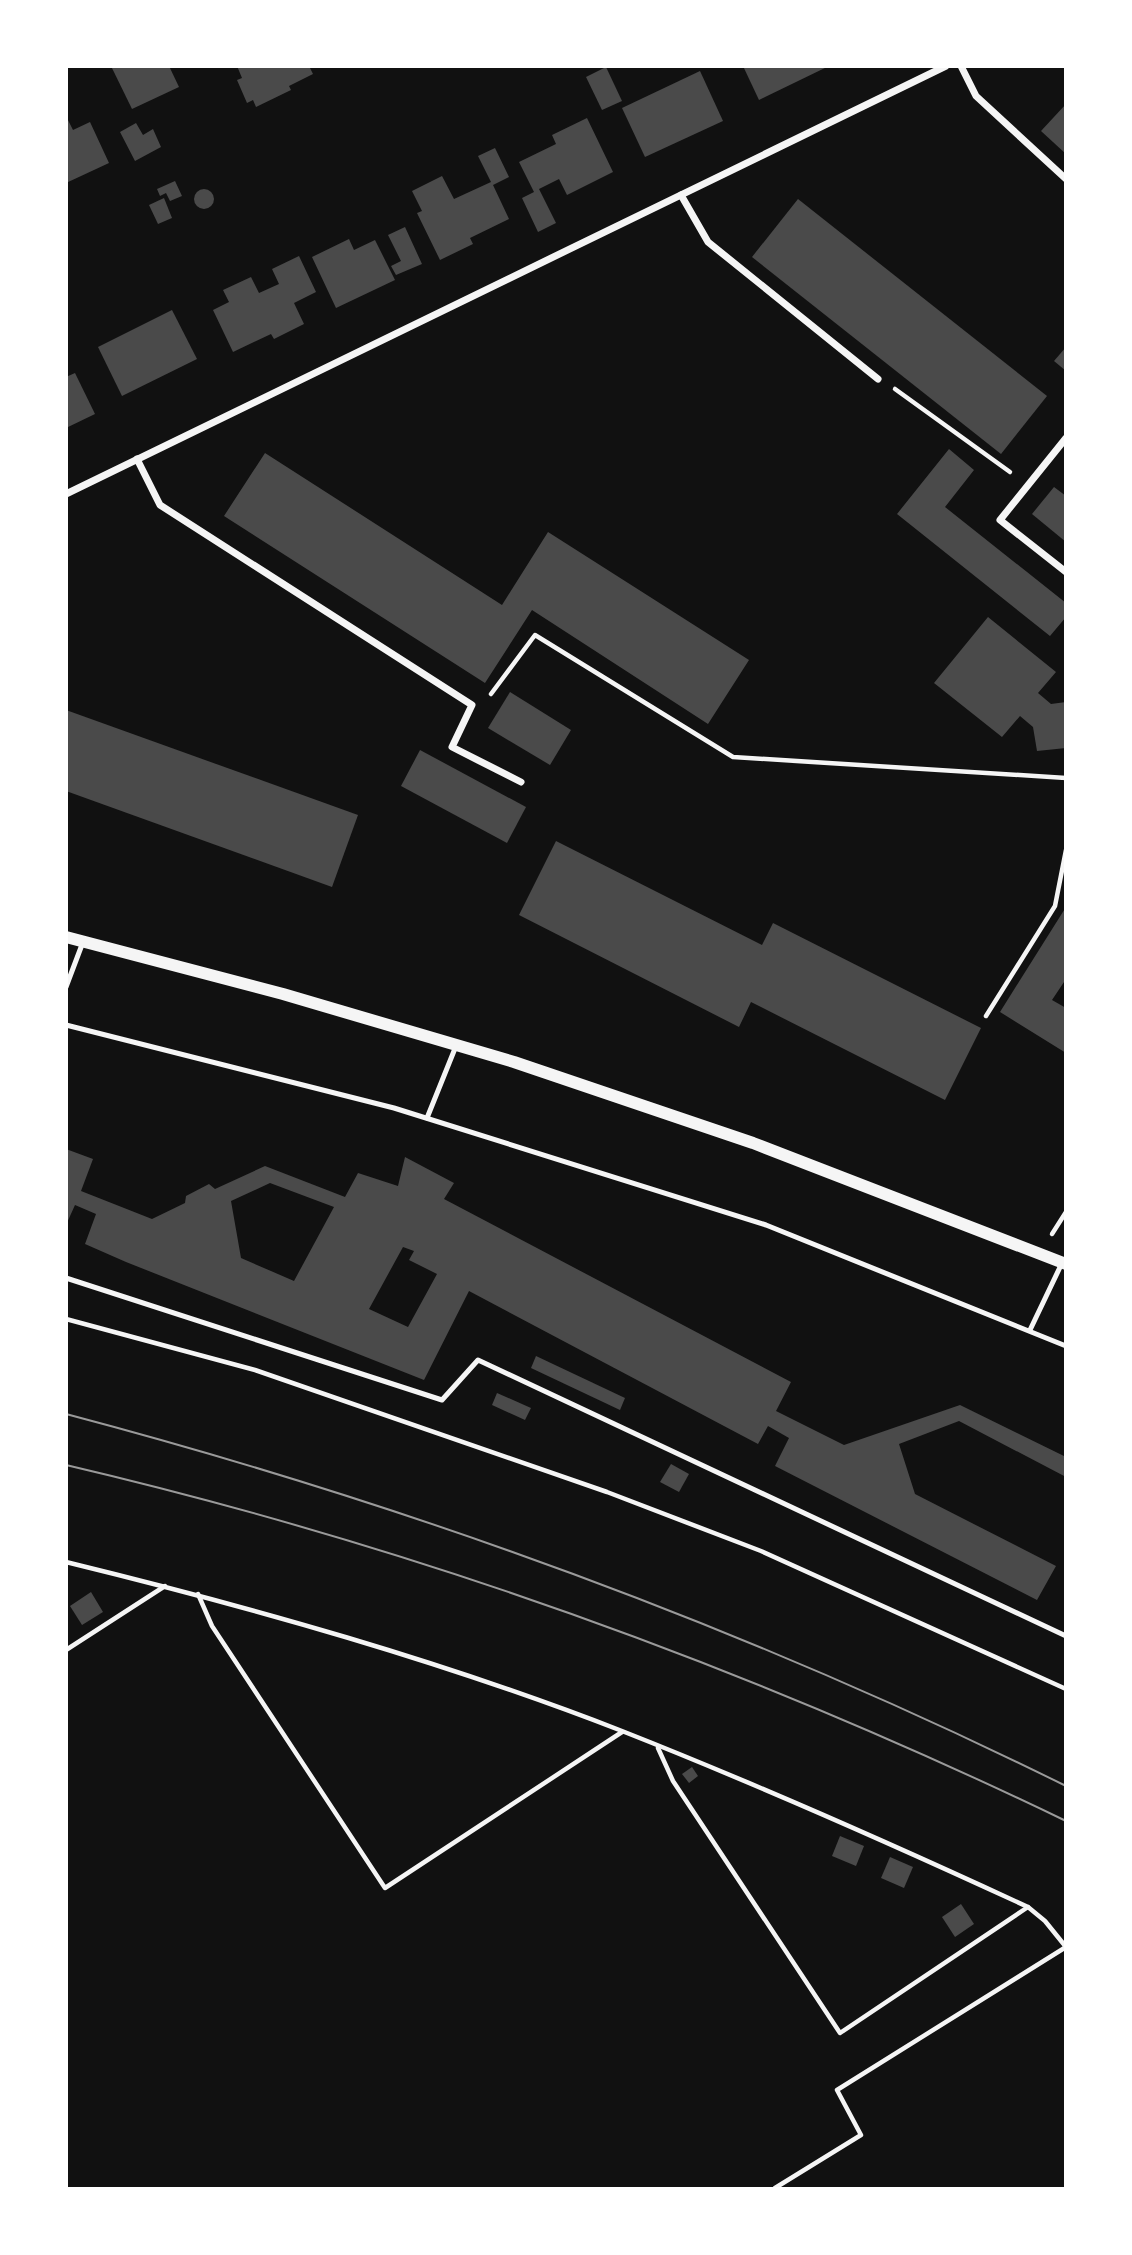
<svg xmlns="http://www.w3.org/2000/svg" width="1132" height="2255" font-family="Barlow,sans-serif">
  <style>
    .building { fill: #4a4a4a; fill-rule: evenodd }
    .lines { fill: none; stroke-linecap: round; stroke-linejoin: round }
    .path { stroke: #f5f5f5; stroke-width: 4.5 }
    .service { stroke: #f5f5f5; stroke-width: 5 }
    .minor { stroke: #f5f5f5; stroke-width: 7 }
    .tertiary { stroke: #f5f5f5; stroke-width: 12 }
    .tram { stroke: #9a9a9a; stroke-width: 2 }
  </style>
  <rect width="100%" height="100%" fill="#111"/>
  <g class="building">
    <path d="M111 66H169L179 87 132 109Z"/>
    <path d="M237 66H309L313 74 289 86 291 90 256 107 253 100 247 103 237 80 242 78Z"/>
    <path d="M743 66H829L759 100Z"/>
    <path d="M606 67 622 101 602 110 586 77Z"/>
    <path d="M700 71 723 121 645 157 622 108Z"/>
    <path d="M1066 104V154L1041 131Z"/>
    <path d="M66 116 73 130 90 122 109 163 66 183Z"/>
    <path d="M587 118 613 172 567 195 559 179 539 189 556 223 538 232 522 198 534 192 519 162 556 144 552 135Z"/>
    <path d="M136 123 143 135 153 129 161 147 135 161 120 132Z"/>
    <path d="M495 148 509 177 493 185 509 219 470 238 473 244 440 260 417 213 422 211 412 191 442 176 454 199 491 182 478 156Z"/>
    <path d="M175 181 182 196 170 201 166 193 160 196 157 189Z"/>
    <circle cx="204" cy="199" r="10"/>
    <path d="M164 198 172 218 158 224 149 205Z"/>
    <path d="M798 199 1047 396 1001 454 752 257Z"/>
    <path d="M405 227 422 264 396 275 391 266 401 261 388 235Z"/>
    <path d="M349 239 354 250 375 240 395 280 336 308 312 257Z"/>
    <path d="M299 256 316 292 294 303 304 324 274 339 271 334 233 352 213 310 229 302 223 290 251 277 259 293 279 284 272 269Z"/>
    <path d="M172 310 197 359 122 396 98 347Z"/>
    <path d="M1066 347V371L1054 361Z"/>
    <path d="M75 373 95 414 66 428V377Z"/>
    <path d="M949 449 974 470 945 507 1066 603V617L1050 636 897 514Z"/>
    <path d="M265 453 502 605 548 532 749 660 708 724 532 610 485 683 224 516Z"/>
    <path d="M1054 487 1066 496V542L1032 514Z"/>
    <path d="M988 617 1056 672 1038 693 1051 704 1066 702V748L1037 751 1033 727 1020 716 1002 737 934 683Z"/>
    <path d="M510 692 571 730 550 765 488 728Z"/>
    <path d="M66 710 358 815 332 887 66 791Z"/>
    <path d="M420 750 526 807 507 843 401 786Z"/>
    <path d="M556 841 762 945 773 923 981 1028 945 1100 751 1002 739 1027 519 915Z"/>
    <path d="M1066 907V979L1052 1000 1066 1008V1053L1000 1012Z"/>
    <path d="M66 1149 93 1159 81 1191 152 1219 185 1203 186 1196 209 1184 215 1189 265 1166 345 1197 358 1173 398 1186 405 1157 454 1183 444 1199 791 1382 776 1411 844 1445 960 1405 1066 1457V1477L959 1421 899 1444 915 1494 1056 1566 1037 1600 775 1466 789 1438 768 1426 758 1444 469 1291 424 1380 126 1262 85 1244 96 1214 75 1205 66 1225ZM270 1183 334 1207 294 1281 241 1258 231 1201ZM403 1247 414 1251 409 1260 437 1274 408 1327 369 1309Z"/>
    <path d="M536 1356 625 1398 620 1410 531 1368Z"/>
    <path d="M497 1393 531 1408 525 1420 492 1405Z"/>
    <path d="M671 1464 689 1474 679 1492 660 1482Z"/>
    <path d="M91 1592 103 1612 82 1625 70 1606Z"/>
    <path d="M692 1767 698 1776 689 1783 682 1774Z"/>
    <path d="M840 1836 864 1846 856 1866 832 1856Z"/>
    <path d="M890 1857 913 1867 904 1888 881 1878Z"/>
    <path d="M961 1904 974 1924 955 1937 942 1917Z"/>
  </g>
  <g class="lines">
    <g class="path">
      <path d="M895 389 1010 472"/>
      <path d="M491 694 535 635 733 757 1066 778"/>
      <path d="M986 1016 1055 906 1066 850"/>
      <path d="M1052 1234 1066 1212"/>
      <path d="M66 1319 255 1370 607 1492 761 1551 1066 1689"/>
      <path d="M66 1562C254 1608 442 1661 622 1731 759 1785 894 1845 1028 1907L1045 1921 1066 1947 837 2090 861 2135 775 2188"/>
      <path d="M198 1594 212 1626 385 1888 622 1732"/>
      <path d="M66 1650 165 1586"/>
      <path d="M658 1748 673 1781 840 2033 1028 1907"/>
    </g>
    <g class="service">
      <path d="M66 987 83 942"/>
      <path d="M66 1025 394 1108 766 1225 1066 1346"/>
      <path d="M427 1118 456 1046"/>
      <path d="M66 1278 442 1400 478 1360 1066 1636"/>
      <path d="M1030 1330 1062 1263"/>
    </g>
    <g class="minor">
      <path d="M961 66 976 96 1066 179"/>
      <path d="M681 195 708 242 878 379"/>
      <path d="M1066 438 1000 520 1066 572"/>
      <path d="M137 459 160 505 472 705 452 747 521 782"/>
      <path d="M66 494 946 66"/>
    </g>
    <path class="tertiary" d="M66 937 283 994 514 1062 753 1143 1066 1264"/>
    <g class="tram">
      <path d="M66 1414C410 1505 747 1628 1066 1786"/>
      <path d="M66 1465C411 1546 747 1667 1066 1821"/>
    </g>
  </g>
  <rect width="1132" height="2255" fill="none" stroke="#ffffff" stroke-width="136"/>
</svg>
